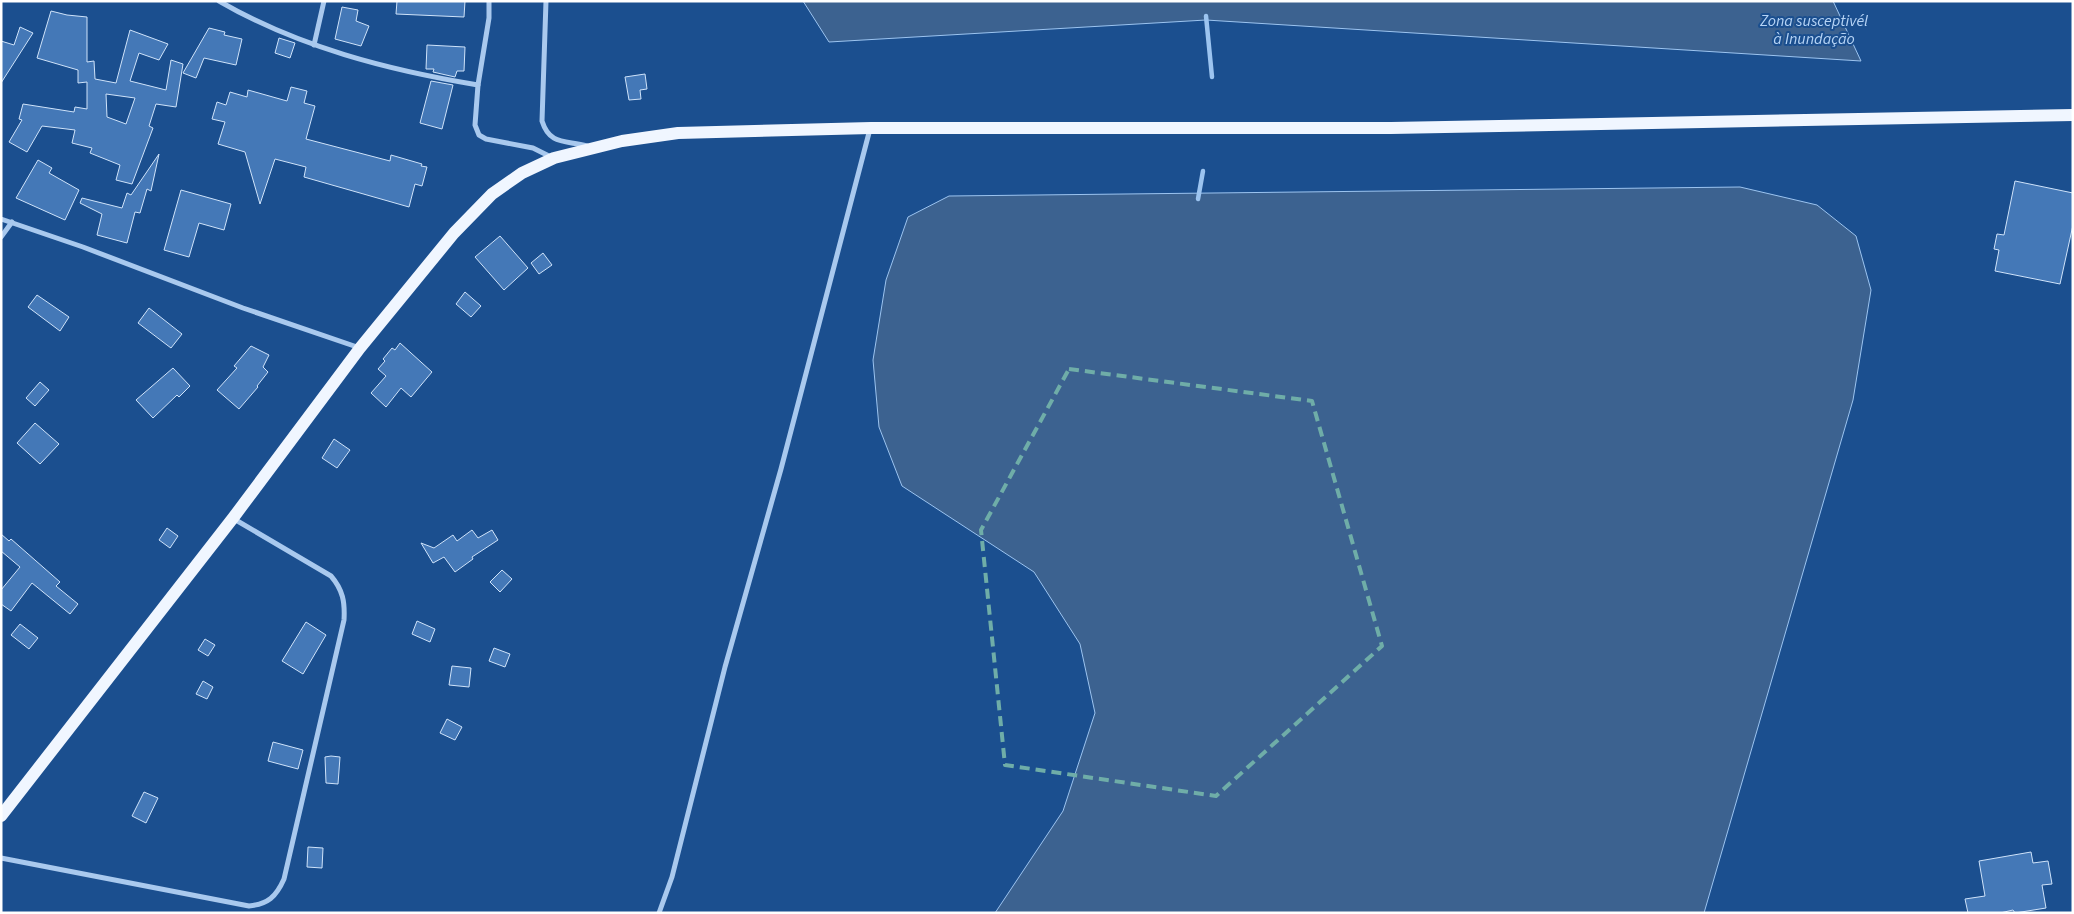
<svg xmlns="http://www.w3.org/2000/svg" width="2074" height="914" font-family="'Source Sans 3',sans-serif">
  <style>
    .water { fill: #3c6290; stroke: #9cc4f0 }
    .lines { fill: none; stroke-linecap: round; stroke-linejoin: round }
    .stream { stroke: #9cc4f0; stroke-width: 4.5 }
    .building { fill: #4478b7; stroke: #cfe3fa; fill-rule: evenodd }
    .street { stroke: #a9c9ee; stroke-width: 5 }
    .primary { stroke: #f0f6ff; stroke-width: 12 }
    .marked { fill: none; stroke: #6fada8; stroke-width: 4; stroke-dasharray: 10 6; stroke-linejoin: round }
    .labels { text-anchor: middle; stroke-width: 4; stroke-linejoin: round; paint-order: stroke }
    .water-label { font-size: 16px; font-style: italic; fill: #b5d3f5; stroke: #1b4f8f }
  </style>
  <rect width="100%" height="100%" fill="#1b4f8f"/>
  <g class="water">
    <path d="M803 1H1833L1861 61 1206 20 829 42Z"/>
    <path d="M1740 187 1817 205 1856 236 1871 290 1853 400 1704 913H995L1063 811 1095 713 1080 644 1034 572 902 486 879 427 873 360 886 280 908 217 949 196Z"/>
  </g>
  <g class="lines">
    <g class="stream">
      <path d="M1206 16 1212 77"/>
      <path d="M1198 199 1203 171"/>
    </g>
  </g>
  <g class="building">
    <path d="M397 1H465L464 17 396 14Z"/>
    <path d="M342 7 358 10 356 21 369 26 361 46 335 39Z"/>
    <path d="M51 11 67 15 87 17V62L94 61 95 79 116 83 130 30 168 44 159 60 139 53 130 81 166 90 171 60 183 64 176 107 156 104 149 126 153 128 132 184 116 180 120 165 90 153 92 148 72 143 75 130 42 126 27 152 9 142 22 120 19 119 23 104 74 112 75 107 87 109V82L78 83V70L37 58ZM106 94 135 98 126 124 107 117Z"/>
    <path d="M20 27 33 33 1 83V41L14 45Z"/>
    <path d="M209 28 225 32 224 35 242 39 236 65 204 58 196 78 183 73Z"/>
    <path d="M279 38 295 43 290 58 275 53Z"/>
    <path d="M427 45 465 47 464 71H457L455 77 433 72 434 69H426Z"/>
    <path d="M645 74 647 89 640 90 641 99 629 100 625 77Z"/>
    <path d="M431 81 453 85 442 129 420 123Z"/>
    <path d="M291 87 307 91 304 103 315 106 306 139 390 161 391 155 422 164 421 166 427 167 422 186 415 184 409 207 304 177 306 167 275 159 260 204 245 152 218 144 225 122 212 119 217 102 226 105 230 92 247 97 248 90 287 101Z"/>
    <path d="M159 154 151 191 147 189 140 213 135 212 127 243 97 235 102 214 80 203 82 198 122 208 127 193 131 195Z"/>
    <path d="M38 160 52 168 49 173 79 190 65 220 16 198Z"/>
    <path d="M2015 181 2073 193V225L2060 284 1995 271 1999 250 1994 249 1997 234 2004 235Z"/>
    <path d="M181 190 231 204 224 230 199 223 189 257 164 250Z"/>
    <path d="M500 236 528 268 504 290 475 257Z"/>
    <path d="M543 253 552 265 539 274 531 263Z"/>
    <path d="M465 292 481 306 471 317 456 304Z"/>
    <path d="M37 295 69 317 60 331 28 307Z"/>
    <path d="M149 308 182 334 171 348 138 323Z"/>
    <path d="M400 343 432 372 411 397 401 388 386 407 371 393 386 376 378 369 385 361 383 359 392 348 395 350Z"/>
    <path d="M251 346 269 355 263 367 268 372 257 386 258 387 239 409 217 390 237 368 234 366Z"/>
    <path d="M173 368 190 386 179 397 177 395 153 418 136 400Z"/>
    <path d="M40 382 49 390 35 406 26 398Z"/>
    <path d="M35 423 59 444 40 464 17 443Z"/>
    <path d="M334 439 350 450 337 468 322 458Z"/>
    <path d="M167 528 178 536 170 548 159 540Z"/>
    <path d="M472 530 478 538 492 530 498 540 472 557 473 559 455 572 444 557 433 563 421 543 434 548 453 535 457 541Z"/>
    <path d="M1 534 9 541 11 539 60 582 56 586 78 604 70 614 32 583 11 611 1 604V590L20 567 1 551Z"/>
    <path d="M502 570 512 579 500 592 490 582Z"/>
    <path d="M417 621 435 629 430 642 412 634Z"/>
    <path d="M306 622 326 635 303 674 282 661Z"/>
    <path d="M20 624 38 638 29 649 11 635Z"/>
    <path d="M205 639 215 645 208 656 198 650Z"/>
    <path d="M494 648 510 654 505 667 489 661Z"/>
    <path d="M452 666 471 668 469 687 449 685Z"/>
    <path d="M203 681 213 687 207 699 196 694Z"/>
    <path d="M447 719 462 727 455 740 440 733Z"/>
    <path d="M273 742 303 750 298 769 268 761Z"/>
    <path d="M331 756 340 757 338 784 326 783 325 757Z"/>
    <path d="M144 792 158 798 146 823 132 816Z"/>
    <path d="M308 847 323 848 322 868 307 867Z"/>
    <path d="M2031 852 2033 863 2048 861 2052 884 2042 885 2046 908 2015 913 2013 910 2000 913H1968L1965 899 1985 896 1979 861Z"/>
  </g>
  <g class="lines">
    <g class="street">
      <path d="M219 1C298 47 388 70 478 85"/>
      <path d="M489 1V18L478 85 475 125 479 135 486 139 533 148 551 157"/>
      <path d="M546 1 542 121C550 146 566 140 587 146"/>
      <path d="M314 45 324 1"/>
      <path d="M1 219 83 247 243 308 360 348"/>
      <path d="M1 237 12 222"/>
      <path d="M1 858 249 906C268 904 276 897 284 879L344 620C345 602 343 590 331 576L234 519"/>
      <path d="M659 913 672 877 725 667 781 469 870 129"/>
    </g>
    <path class="primary" d="M1 816 233 518 360 348 454 233 492 194 522 173 554 158 622 141 678 133 871 128H1391L2073 115"/>
  </g>
  <path class="marked" d="M1069 369 1312 401 1382 646 1216 796 1005 765 981 530Z"/>
  <g class="labels">
    <g class="water-label">
      <text x="1814" y="26">Zona susceptivél<tspan x="1814" dy="18">à Inundação</tspan></text>
    </g>
  </g>
  <rect width="2074" height="914" fill="none" stroke="#ffffff" stroke-width="5"/>
</svg>
